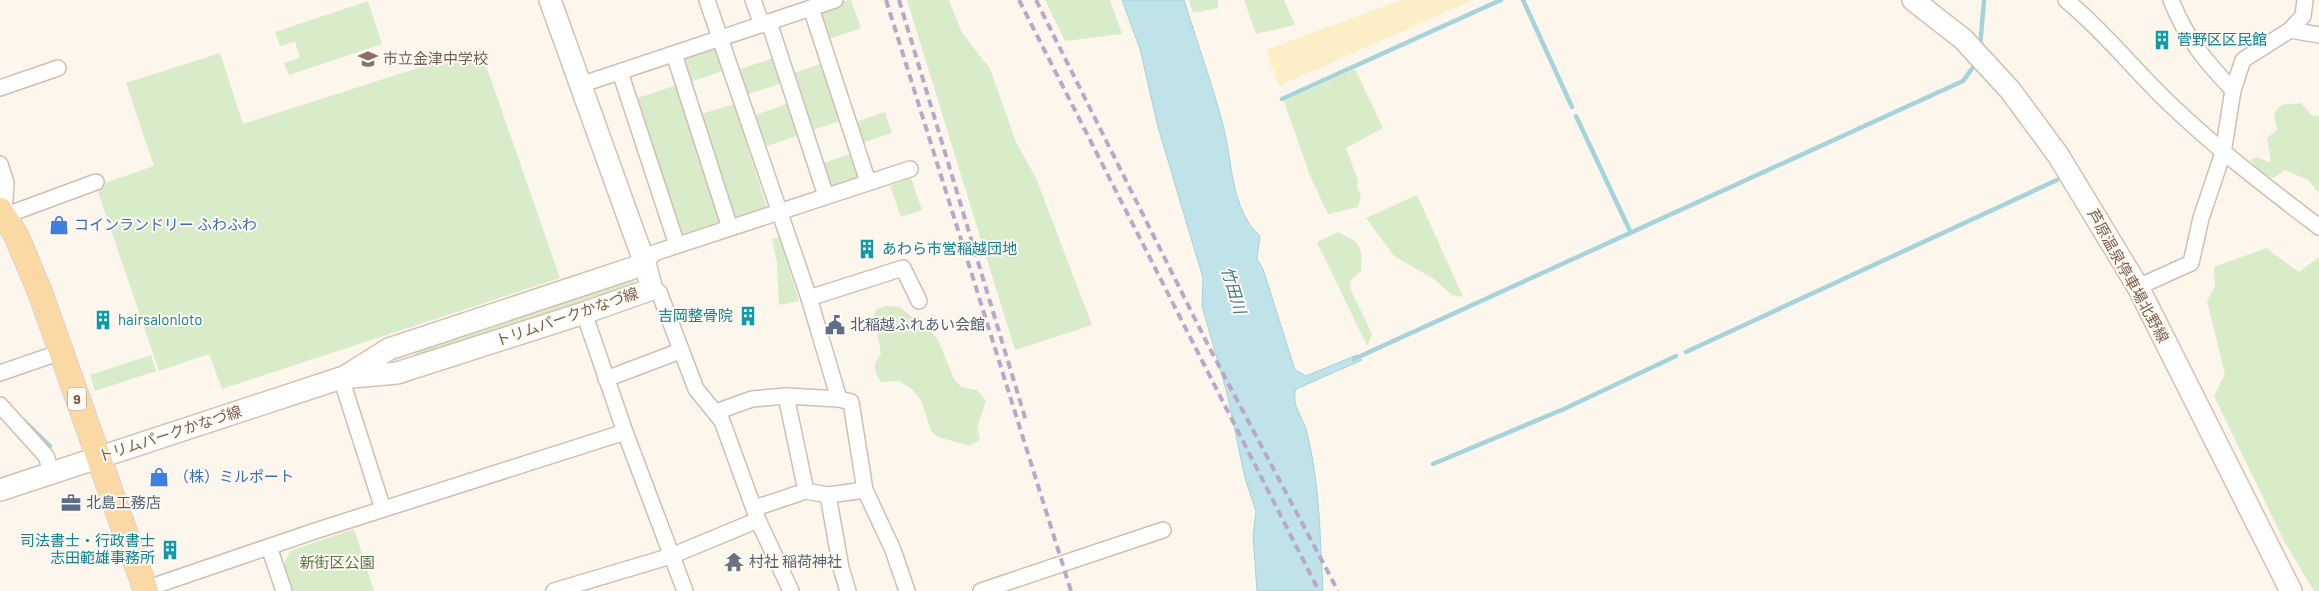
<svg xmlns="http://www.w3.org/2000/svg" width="2319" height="591" font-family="Barlow,'Noto Sans JP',sans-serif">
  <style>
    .green { fill: #d8ecc9 }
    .sand { fill: #fcefc7 }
    .water { fill: #bfe3e8; stroke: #a5d3da }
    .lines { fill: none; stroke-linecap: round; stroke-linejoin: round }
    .stream { stroke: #a5d3da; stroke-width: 4.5 }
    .street-casing { stroke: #d1beb0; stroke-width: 18 }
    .secondary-casing { stroke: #d6c0b0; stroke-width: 24 }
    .primary-casing { stroke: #dad1cd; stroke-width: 26 }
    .street { stroke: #fff; stroke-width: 15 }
    .secondary { stroke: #fff; stroke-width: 21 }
    .primary { stroke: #fbd9a5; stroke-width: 24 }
    .rail { stroke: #b9a8c9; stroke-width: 4; stroke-dasharray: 8 5; stroke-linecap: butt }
    .labels { text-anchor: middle; stroke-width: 4; stroke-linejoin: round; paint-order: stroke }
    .shield { fill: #fffaf3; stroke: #a28b7f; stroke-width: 1 }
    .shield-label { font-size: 14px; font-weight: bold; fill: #7a5c4d }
    .culture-label { font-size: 15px; fill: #0d838f; stroke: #fffaf3; text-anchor: start }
    .education-label { font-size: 15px; fill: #785e54; stroke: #fffaf3; text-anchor: start }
    .shop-label { font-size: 15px; fill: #366cbe; stroke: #fffaf3; text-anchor: start }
    .street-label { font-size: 15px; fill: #7a5c4d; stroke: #fffaf3 }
    .service-label { font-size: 15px; fill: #4e5e75; stroke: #fffaf3; text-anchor: start }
    .worship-label { font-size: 15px; fill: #5b616d; stroke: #fffaf3; text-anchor: start }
    .park-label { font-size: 15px; fill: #537a41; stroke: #fffaf3 }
    .water-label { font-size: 16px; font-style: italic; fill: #437c86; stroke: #fffaf3 }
  </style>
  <rect width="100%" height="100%" fill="#fdf6ec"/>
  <g class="green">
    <path d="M848 0H851L861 28 826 40 816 11Z"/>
    <path d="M907 0H949L961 31 990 69 1016 142 1036 178 1092 325 1015 350Z"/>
    <path d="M1045 0H1110L1122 34 1065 41Z"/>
    <path d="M1189 0H1218V8L1193 13Z"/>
    <path d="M1244 0H1284L1295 25 1256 34Z"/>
    <path d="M368 1 382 44 289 75 284 63 300 58 295 42 280 46 275 32Z"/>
    <path d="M714 45 723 71 690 82 681 56Z"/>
    <path d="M480 48 560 278 222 389 209 354 159 371 96 186 154 166 126 83 220 53 243 124Z"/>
    <path d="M773 58 782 83 743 96 735 71Z"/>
    <path d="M823 63 843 120 810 131 791 74Z"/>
    <path d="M1355 69 1383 128 1346 148 1358 181 1357 187 1361 197 1358 207 1328 214 1310 176 1284 101Z"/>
    <path d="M677 85 722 222 680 236 634 99Z"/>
    <path d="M789 103 800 135 761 148 750 117Z"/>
    <path d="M2301 103 2311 115 2319 116V193L2308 180 2285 170 2274 178 2263 175 2250 160 2257 157 2271 163 2267 138 2277 130 2274 113 2282 105Z"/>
    <path d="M734 104 767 208 733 219 698 115Z"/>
    <path d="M885 112 892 133 862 143 856 122Z"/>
    <path d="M851 154 859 178 828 188 820 164Z"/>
    <path d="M911 178 922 210 901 217 890 186Z"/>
    <path d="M1417 195 1463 297 1452 295 1434 279 1394 256 1366 218Z"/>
    <path d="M1338 232C1360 243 1363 245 1361 271L1351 280 1350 288 1372 334 1367 346 1317 242Z"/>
    <path d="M779 237 799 301 779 305 777 263 772 239Z"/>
    <path d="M2266 248 2299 272 2319 257V591H2314L2284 541 2214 396 2225 374 2207 301 2215 286 2214 267Z"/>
    <path d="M633 274 634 284 631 289 418 362 413 346Z"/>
    <path d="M887 306 900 307 932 333 938 340 954 379 961 387 977 390 986 401 977 427 980 439 970 446 938 437 931 431 922 402 912 389 899 381 881 382C874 370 872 365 881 354L874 314 877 309Z"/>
    <path d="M151 355 156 371 95 391 90 375Z"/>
    <path d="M354 529 374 591H293L284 564 290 551Z"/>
  </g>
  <path class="sand" d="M1401 0H1473L1279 86 1266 50Z"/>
  <path class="water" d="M1122 0H1184C1197 42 1212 83 1223 125 1233 163 1230 208 1260 236L1257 259 1263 269 1295 370 1306 376 1357 355 1362 360 1296 389C1291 408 1303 415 1307 433 1320 484 1320 538 1323 591H1257L1253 536 1256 511 1245 478 1227 393 1202 306 1203 278 1158 127 1140 49Z"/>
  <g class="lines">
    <g class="stream">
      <path d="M1523 0 1572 107"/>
      <path d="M1980 48 1984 0"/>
      <path d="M1282 99 1501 0"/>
      <path d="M1576 116 1631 233"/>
      <path d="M1686 352 2057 180"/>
      <path d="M1354 359 1963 81 1976 63"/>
      <path d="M24 421 50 446"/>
      <path d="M1433 464 1564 409 1676 356"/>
    </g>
    <defs>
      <g id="street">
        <path d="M707 0 809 298 839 399 786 396 752 399 716 412"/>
        <path d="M753 0 762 25"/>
        <path d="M2066 0C2105 32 2135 71 2171 105 2218 150 2268 188 2319 227"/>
        <path d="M2171 0C2186 38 2205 61 2233 90"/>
        <path d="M811 8 868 182"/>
        <path d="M769 22 826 196"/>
        <path d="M2290 30 2319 35"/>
        <path d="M674 54 730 228"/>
        <path d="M620 72 677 245"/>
        <path d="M580 85 835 0"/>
        <path d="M0 88 58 68"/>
        <path d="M0 164 6 182 4 216 96 182"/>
        <path d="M645 264 654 253 910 169"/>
        <path d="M2138 287 2191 263 2201 218 2223 153 2233 90 2243 60 2290 30 2303 16 2305 0"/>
        <path d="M652 289 659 292 696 389 722 421 758 520 791 591"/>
        <path d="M809 298 903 268 919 301"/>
        <path d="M584 313 625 432 685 591"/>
        <path d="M0 373 61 352"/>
        <path d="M341 378 383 509"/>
        <path d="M606 379 680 351"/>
        <path d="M786 396 806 491"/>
        <path d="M839 399 851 402 865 490"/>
        <path d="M0 405 46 456 52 473"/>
        <path d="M828 495 841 568 848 591"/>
        <path d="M755 508 806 491 828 495 865 490 893 550 907 591"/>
        <path d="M269 547 284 591"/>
        <path d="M145 589 315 531 625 432"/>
        <path d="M554 591 671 556 758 520"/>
        <path d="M981 591 1163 530"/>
      </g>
      <g id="secondary">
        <path d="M1913 0 1963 39 2010 90 2058 155 2138 287 2291 591"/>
        <path d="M346 376 389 349 645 264"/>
        <path d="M0 490 341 378 397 373 584 313 652 289 645 264 550 0"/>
      </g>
      <path id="primary" d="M0 210 16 235 40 292 146 591"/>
    </defs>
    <use href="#street" class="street-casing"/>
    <use href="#secondary" class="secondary-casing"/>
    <use href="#primary" class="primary-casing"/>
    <use href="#street" class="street"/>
    <use href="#secondary" class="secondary"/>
    <use href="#primary" class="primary"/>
    <g class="rail">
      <path d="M886 0 1071 591"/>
      <path d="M899 0 1026 421"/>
      <path d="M1019 0 1319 591"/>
      <path d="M1036 0 1208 345 1338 591"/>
    </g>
  </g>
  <defs>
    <symbol id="building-bare" viewBox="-9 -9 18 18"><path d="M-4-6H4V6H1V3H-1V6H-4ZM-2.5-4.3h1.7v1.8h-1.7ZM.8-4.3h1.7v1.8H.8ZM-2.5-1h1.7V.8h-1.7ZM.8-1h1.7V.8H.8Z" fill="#0f9aa8" stroke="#fffaf3" stroke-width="2.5" paint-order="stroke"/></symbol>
    <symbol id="school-bare" viewBox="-9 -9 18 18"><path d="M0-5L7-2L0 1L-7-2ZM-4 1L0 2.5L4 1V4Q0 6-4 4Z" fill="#8d6e63" stroke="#fffaf3" stroke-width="2.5" paint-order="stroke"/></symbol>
    <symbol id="shop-bare" viewBox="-9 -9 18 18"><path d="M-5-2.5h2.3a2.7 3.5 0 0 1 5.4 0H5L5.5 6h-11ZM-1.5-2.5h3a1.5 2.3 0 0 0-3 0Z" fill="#3f7fe0" stroke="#fffaf3" stroke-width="2.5" paint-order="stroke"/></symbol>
    <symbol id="civic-bare" viewBox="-9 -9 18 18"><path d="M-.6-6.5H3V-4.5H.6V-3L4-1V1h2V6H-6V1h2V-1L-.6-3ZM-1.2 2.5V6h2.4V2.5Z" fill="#5c6f8a" stroke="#fffaf3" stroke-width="2.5" paint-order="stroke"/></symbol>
    <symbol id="office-bare" viewBox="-9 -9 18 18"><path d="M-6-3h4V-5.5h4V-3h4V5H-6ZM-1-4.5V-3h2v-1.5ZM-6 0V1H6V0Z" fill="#5c6f8a" stroke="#fffaf3" stroke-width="2.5" paint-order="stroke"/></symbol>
    <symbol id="temple-bare" viewBox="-9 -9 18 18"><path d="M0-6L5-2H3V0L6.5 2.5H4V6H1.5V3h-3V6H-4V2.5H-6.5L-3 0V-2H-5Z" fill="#6b7280" stroke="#fffaf3" stroke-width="2.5" paint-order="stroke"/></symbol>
  </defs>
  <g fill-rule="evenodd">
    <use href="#building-bare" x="2148" y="26" width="28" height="28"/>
    <use href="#school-bare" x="354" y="45" width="28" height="28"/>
    <use href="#shop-bare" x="45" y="211" width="28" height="28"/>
    <use href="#building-bare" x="853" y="235" width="28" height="28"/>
    <use href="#building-bare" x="734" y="302" width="28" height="28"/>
    <use href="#building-bare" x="89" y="306" width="28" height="28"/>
    <use href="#civic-bare" x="821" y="311" width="28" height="28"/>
    <use href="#shop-bare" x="145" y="463" width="28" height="28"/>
    <use href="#office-bare" x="57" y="489" width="28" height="28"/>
    <use href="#building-bare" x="156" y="536" width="28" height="28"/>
    <use href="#temple-bare" x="720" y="548" width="28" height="28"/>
  </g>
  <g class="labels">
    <rect class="shield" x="68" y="387.5" width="18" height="23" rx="4"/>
    <g class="shield-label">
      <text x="77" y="404">9</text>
    </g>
    <g class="culture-label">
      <text x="2177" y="45">菅野区区民館</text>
      <text x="882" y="254">あわら市営稲越団地</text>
      <text x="733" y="321" text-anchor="end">吉岡整骨院</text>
      <text x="118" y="325">hairsalonloto</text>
      <text x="155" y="546" text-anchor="end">司法書士・行政書士<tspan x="155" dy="17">志田範雄事務所</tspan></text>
    </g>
    <g class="education-label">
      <text x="383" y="64">市立金津中学校</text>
    </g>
    <g class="shop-label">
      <text x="74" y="230">コインランドリー ふわふわ</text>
      <text x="174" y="482">（株）ミルポート</text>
    </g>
    <g class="street-label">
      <text transform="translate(2128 276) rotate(61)" y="5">芦原温泉停車場北野線</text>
      <text transform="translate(567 317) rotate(-19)" y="5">トリムパークかなづ線</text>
      <text transform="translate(170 434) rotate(-18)" y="5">トリムパークかなづ線</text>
    </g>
    <g class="service-label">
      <text x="850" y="330">北稲越ふれあい会館</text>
      <text x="86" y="508">北島工務店</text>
    </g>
    <g class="worship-label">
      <text x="749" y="567">村社 稲荷神社</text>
    </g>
    <g class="park-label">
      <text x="337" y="568">新街区公園</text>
    </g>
    <g class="water-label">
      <text transform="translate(1234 290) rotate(73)" y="6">竹田川</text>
    </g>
  </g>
</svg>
